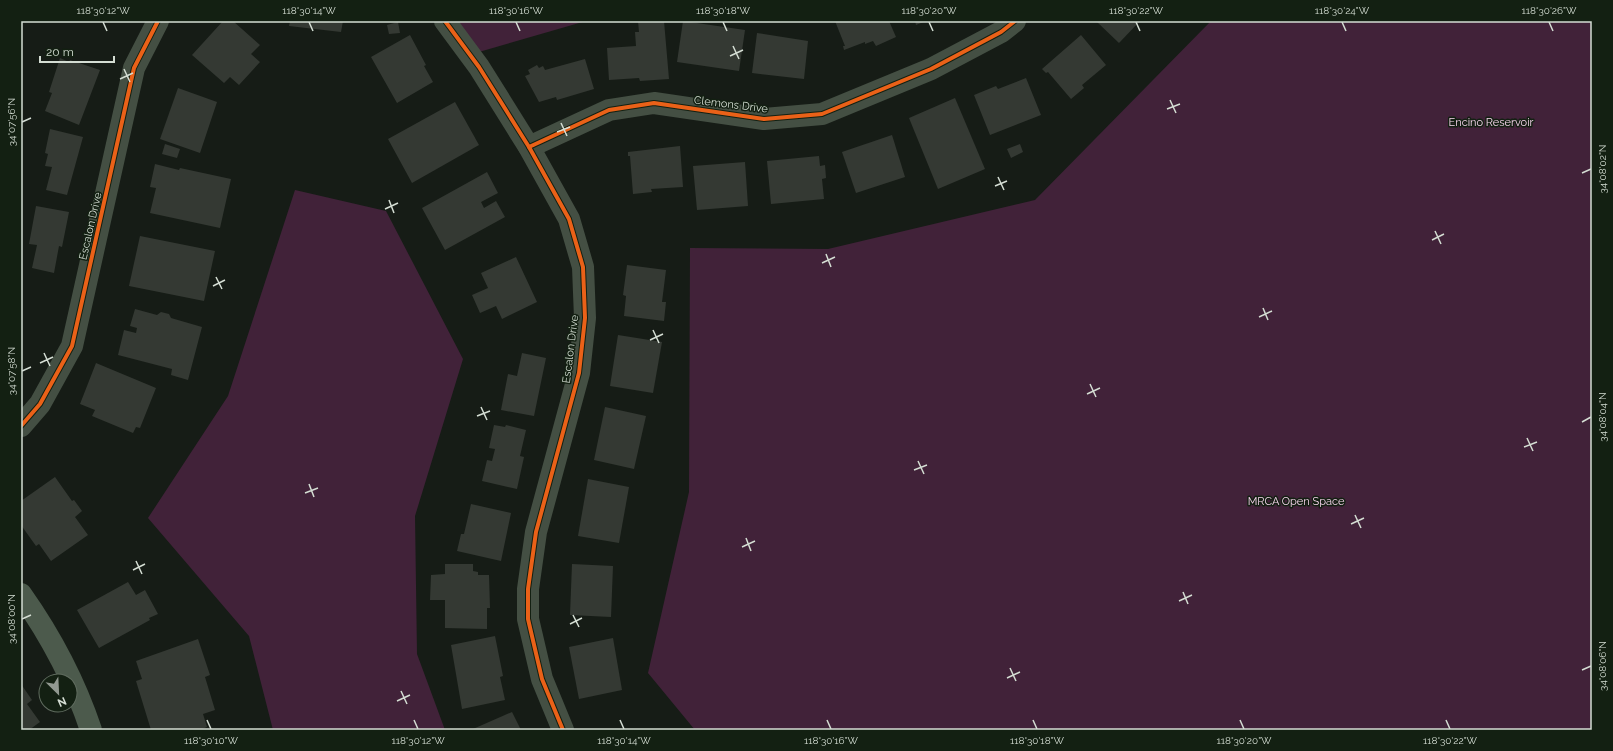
<svg xmlns="http://www.w3.org/2000/svg" width="1613" height="751" font-family="Raleway,sans-serif">
  <style>
    .green { fill: #412239 }
    .building { fill: #343933 }
    .lines { fill: none; stroke-linecap: round; stroke-linejoin: round }
    .street { stroke: #444f43; stroke-width: 22 }
    .secondary { stroke: #4c5a4c; stroke-width: 22 }
    .cycleway-casing { stroke: #132012; stroke-width: 6 }
    .cycleway { stroke: #ea6118; stroke-width: 4 }
    .ticks { fill: none; stroke: #d4ddd3; stroke-width: 1.5 }
    .labels { text-anchor: middle; stroke-width: 3; stroke-linejoin: round; paint-order: stroke }
    .street-label { font-size: 11px; fill: #d4ddd3; stroke: #132012 }
    .park-label { font-size: 11px; fill: #f8d5ee; stroke: #132012 }
    .neatline { fill: none; stroke: #d4ddd3; stroke-width: 1.5 }
    .ticks-label { font-size: 10px; text-anchor: middle; fill: #d4ddd3 }
  </style>
  <rect width="100%" height="100%" fill="#161c16"/>
  <g class="green">
    <path d="M449 21H586L472 54Z"/>
    <path d="M1211 21H1592V730H695L648 673 689 492 690 248 828 249 1035 200Z"/>
    <path d="M295 190 386 211 463 359 415 516 417 654 445 730H273L249 636 148 518 228 396Z"/>
  </g>
  <g class="building">
    <path d="M223 21H233L260 45 251 54 260 62 239 85 230 77 224 83 192 55Z"/>
    <path d="M290 21H343L341 32 289 26Z"/>
    <path d="M638 21H664L669 79 640 81 639 78 609 80 607 48 636 46 635 32H639Z"/>
    <path d="M683 21 745 30 739 71 677 62Z"/>
    <path d="M835 21H889L896 37 876 46 873 41 865 44V42L844 50 843 46H845Z"/>
    <path d="M915 21H926L916 25Z"/>
    <path d="M1096 21H1140L1119 43Z"/>
    <path d="M398 22 400 33 389 34 387 25Z"/>
    <path d="M757 33 808 41 804 79 752 73Z"/>
    <path d="M410 35 426 65 424 66 433 82 397 103 371 57Z"/>
    <path d="M1081 35 1106 65 1082 85 1084 88 1071 99 1048 72 1046 73 1042 69Z"/>
    <path d="M60 58 69 62 70 60 100 70 79 125 45 111 52 93 49 92Z"/>
    <path d="M585 59 594 89 557 100 556 97 539 102 525 76 530 74 528 70 537 65 539 68 543 66 545 70Z"/>
    <path d="M1026 78 1041 115 990 135 974 95 996 86 998 89Z"/>
    <path d="M178 88 217 102 200 153 160 139Z"/>
    <path d="M955 98 985 169 938 189 909 118Z"/>
    <path d="M455 102 479 145 412 183 388 139Z"/>
    <path d="M50 129 83 137 67 195 46 190 52 167 45 166 48 154 45 153Z"/>
    <path d="M892 135 905 177 856 193 842 152Z"/>
    <path d="M165 144 180 149 177 158 162 154Z"/>
    <path d="M1020 144 1023 152 1011 158 1007 149Z"/>
    <path d="M680 146 683 187 651 189 652 192 633 194 630 156H628V152Z"/>
    <path d="M819 156 820 166 825 165 826 178 822 179 824 199 771 204 767 161Z"/>
    <path d="M745 162 748 206 697 210 693 166Z"/>
    <path d="M155 164 179 170 180 168 231 179 220 228 150 213 156 188 150 187Z"/>
    <path d="M487 172 498 193 481 202 484 208 496 201 505 217 445 250 422 208Z"/>
    <path d="M36 206 69 212 62 247 59 246 54 273 32 268 37 245 29 244Z"/>
    <path d="M140 236 215 251 204 301 129 286Z"/>
    <path d="M516 257 537 302 502 319 496 306 480 313 472 295 488 288 481 273Z"/>
    <path d="M627 265 666 270 662 302H666L664 321 624 316 626 296 623 295Z"/>
    <path d="M135 309 157 315 161 312 169 314 171 318 202 327 188 380 171 375 172 369 118 355 124 330 136 333 137 328 130 326Z"/>
    <path d="M618 335 662 342 653 393 610 386Z"/>
    <path d="M522 353 546 358 534 416 501 410 508 374 517 376Z"/>
    <path d="M96 363 156 388 140 428 136 427 133 433 92 416 95 410 80 404Z"/>
    <path d="M605 407 646 416 634 469 594 460Z"/>
    <path d="M494 425 505 427 506 425 526 430 520 456 524 457 517 489 482 481 487 460 492 461 495 449 489 448Z"/>
    <path d="M55 477 72 501 74 500 82 511 75 517 88 535 51 561 39 544 36 546 21 525V501Z"/>
    <path d="M588 479 629 487 619 543 578 536Z"/>
    <path d="M471 504 511 513 501 561 457 551 461 534H464Z"/>
    <path d="M445 564H473V571L478 572V575H489L490 608H487V629L445 628V600H430L431 575 445 574Z"/>
    <path d="M572 564 613 566 611 617 570 615Z"/>
    <path d="M128 582 136 595 145 590 158 614 149 618 150 620 99 648 77 610Z"/>
    <path d="M495 636 503 676 500 677 505 700 462 709 451 645Z"/>
    <path d="M613 638 622 690 579 699 569 647Z"/>
    <path d="M198 639 210 675 205 677 215 710 203 714 207 727 202 729V730H151L136 681 142 679 136 661Z"/>
    <path d="M21 684 32 700 27 704 40 722 29 730H21Z"/>
    <path d="M512 712 521 730H474L473 729Z"/>
  </g>
  <g class="lines">
    <g class="street">
      <path d="M445 21 479 67 529 147 569 219 583 267 585 318 579 373 536 532 528 589V619L542 679 563 730"/>
      <path d="M529 147 609 110 654 103 764 119 822 114 931 69 1001 32 1015 21"/>
      <path d="M21 426 40 404 72 346 134 68 158 21"/>
    </g>
    <path class="secondary" d="M21 594C50 635 75 682 91 730"/>
    <defs>
      <g id="cycleway">
        <path d="M445 21 479 67 529 147 569 219 583 267 585 318 579 373 536 532 528 589V619L542 679 563 730"/>
        <path d="M529 147 609 110 654 103 764 119 822 114 931 69 1001 32 1015 21"/>
        <path d="M21 426 40 404 72 346 134 68 158 21"/>
      </g>
    </defs>
    <use href="#cycleway" class="cycleway-casing"/>
    <use href="#cycleway" class="cycleway"/>
  </g>
  <path class="ticks" d="M103 22 107 31M309 22 313 31M516 22 520 31M723 22 727 31M929 22 933 31M1136 22 1140 31M1342 22 1346 31M1549 22 1553 31M733 46 739 59M730 56 743 50M124 69 130 82M120 79 133 73M1170 100 1176 113M1167 109 1180 104M22 122 31 118M561 123 567 136M557 132 570 127M1582 173 1591 169M998 177 1004 190M995 186 1007 181M389 200 394 213M385 209 398 203M1435 231 1441 244M1432 240 1444 234M826 254 831 267M822 263 835 257M216 277 222 289M213 286 225 280M1263 308 1268 320M1259 317 1272 311M653 330 659 343M650 340 663 334M44 353 50 366M40 363 53 357M22 371 31 367M1090 384 1096 397M1087 394 1100 388M481 407 487 420M477 416 490 411M1582 422 1591 417M1527 438 1533 451M1524 447 1537 442M918 461 924 474M914 470 927 465M309 484 314 497M305 493 318 488M1355 515 1361 528M1351 524 1364 518M746 538 751 551M742 547 755 541M136 561 142 574M133 570 145 564M1183 592 1188 604M1179 601 1192 595M573 615 579 627M22 619 31 615M570 624 582 618M1010 668 1016 681M1582 670 1591 666M1007 678 1020 672M401 691 407 704M397 701 410 695M207 720 211 729M414 720 418 729M620 720 624 729M827 720 831 729M1033 720 1037 729M1240 720 1244 729M1446 720 1450 729"/>
  <g class="labels">
    <g class="street-label">
      <text transform="translate(731 104) rotate(7)" y="4">Clemons Drive</text>
      <text transform="translate(90 226) rotate(-77)" y="4">Escalon Drive</text>
      <text transform="translate(570 349) rotate(-83)" y="4">Escalon Drive</text>
    </g>
    <g class="park-label">
      <text x="1491" y="126">Encino Reservoir</text>
      <text x="1296" y="505">MRCA Open Space</text>
    </g>
  </g>
  <rect width="1613" height="751" fill="none" stroke="#132012" stroke-width="44"/>
  <g transform="translate(58 693) rotate(156)"><circle r="19" fill="#132012" stroke="#606c5f"/>
  <path d="M0-3L7 15L0 10L-7 15Z" fill="#929991"/>
  <text y="-6" font-size="11" font-weight="bold" text-anchor="middle" fill="#d4ddd3">N</text>
  </g>
  <path d="M40 56v6h74v-6" fill="none" stroke="#d4ddd3" stroke-width="2"/>
  <text x="46" y="56" font-size="12" fill="#d4ddd3" stroke="#132012" stroke-width="3" paint-order="stroke">20 m</text>
  <rect x="22" y="22" width="1569" height="707" class="neatline"/>
  <g class="ticks-label">
    <text x="103" y="14">118°30'12"W</text>
    <text x="309" y="14">118°30'14"W</text>
    <text x="516" y="14">118°30'16"W</text>
    <text x="723" y="14">118°30'18"W</text>
    <text x="929" y="14">118°30'20"W</text>
    <text x="1136" y="14">118°30'22"W</text>
    <text x="1342" y="14">118°30'24"W</text>
    <text x="1549" y="14">118°30'26"W</text>
    <text transform="translate(11 122) rotate(-90)" y="4">34°07'56"N</text>
    <text transform="translate(1602 169) rotate(-90)" y="4">34°08'02"N</text>
    <text transform="translate(11 371) rotate(-90)" y="4">34°07'58"N</text>
    <text transform="translate(1602 417) rotate(-90)" y="4">34°08'04"N</text>
    <text transform="translate(11 619) rotate(-90)" y="4">34°08'00"N</text>
    <text transform="translate(1602 666) rotate(-90)" y="4">34°08'06"N</text>
    <text x="211" y="744">118°30'10"W</text>
    <text x="418" y="744">118°30'12"W</text>
    <text x="624" y="744">118°30'14"W</text>
    <text x="831" y="744">118°30'16"W</text>
    <text x="1037" y="744">118°30'18"W</text>
    <text x="1244" y="744">118°30'20"W</text>
    <text x="1450" y="744">118°30'22"W</text>
  </g>
</svg>
